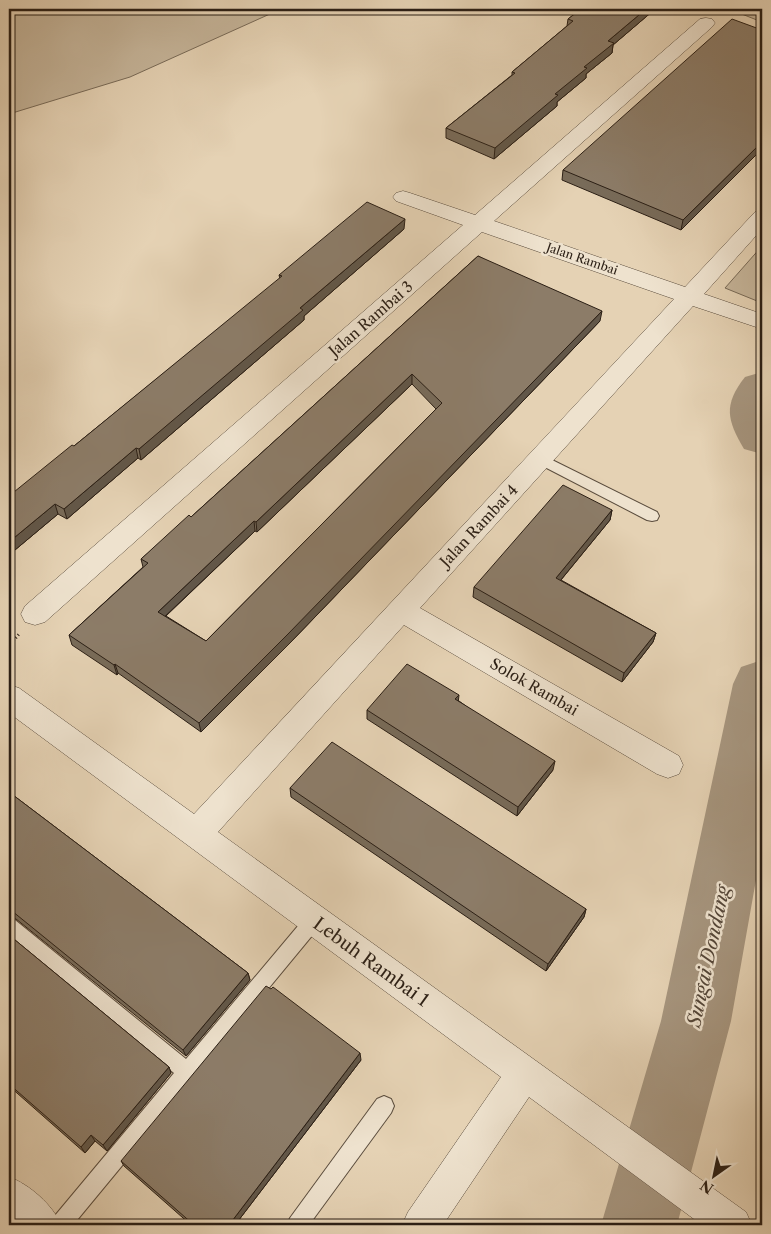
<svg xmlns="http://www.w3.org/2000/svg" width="771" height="1234" font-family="'Libre Caslon Text',serif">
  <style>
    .green { fill: #c5b499; stroke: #786a57 }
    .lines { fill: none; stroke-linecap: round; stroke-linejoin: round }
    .river { fill: #a6957e; fill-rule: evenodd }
    .service-casing { stroke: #5a4c3d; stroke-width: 2 }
    .minor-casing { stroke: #5a4c3d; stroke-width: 1 }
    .path { stroke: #2b1f15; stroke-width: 3; stroke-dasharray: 1 2.5; stroke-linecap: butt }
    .service { fill: #eee2ce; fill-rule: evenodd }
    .minor { fill: #eee2ce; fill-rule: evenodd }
    .wall { fill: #786b59; stroke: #2b1f15; fill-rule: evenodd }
    .shaded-wall { fill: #625749; stroke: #2b1f15 }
    .building { fill: #8c7c68; stroke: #2b1f15; fill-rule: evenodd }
    .labels { text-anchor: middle; stroke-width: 5; stroke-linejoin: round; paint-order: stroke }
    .far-street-label { font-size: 12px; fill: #2b1f15; stroke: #eee2ce }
    .street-label { font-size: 15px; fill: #2b1f15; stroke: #eee2ce }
    .near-street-label { font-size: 18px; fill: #2b1f15; stroke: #eee2ce }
    .near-water-label { font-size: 19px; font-style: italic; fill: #56483a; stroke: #eee2ce }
  </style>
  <rect width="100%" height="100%" fill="#e5d2b4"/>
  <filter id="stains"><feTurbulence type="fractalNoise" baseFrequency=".004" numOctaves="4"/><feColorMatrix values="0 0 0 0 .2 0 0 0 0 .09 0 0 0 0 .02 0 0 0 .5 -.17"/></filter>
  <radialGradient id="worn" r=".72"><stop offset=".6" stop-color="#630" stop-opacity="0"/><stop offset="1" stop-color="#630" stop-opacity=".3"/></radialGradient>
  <g class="green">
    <path d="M9 9H281L130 77 9 114Z"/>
    <path d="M729 9H762V22Z"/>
    <path d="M762 246V303L725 288Z"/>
  </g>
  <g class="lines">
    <g class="river">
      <path d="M762 372V454L744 449C727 420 723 405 745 377Z"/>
      <path d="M762 660V846L731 1021 677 1225H601L661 1021 733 684 741 667Z"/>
    </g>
    <defs>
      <g id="service">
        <path d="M540 454 657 512 659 516 657 520 652 521 647 520 535 462 533 459 535 456Z"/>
        <path d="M314 912 320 914 323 920 320 926 73 1225H50L53 1218 174 1073 9 937V918L15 920 186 1059 308 914Z"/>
        <path d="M384 1096 391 1099 394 1106 391 1113 309 1225H287L290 1218 377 1099Z"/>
      </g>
      <g id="minor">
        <path d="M706 18 712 19 715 23 712 27 494 221 685 287 755 212 762 211V229L704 294 762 314V329L693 306 420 608 679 756 683 765 679 774 668 778 657 774 404 625 218 832 746 1212 752 1225H702L529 1097 443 1225H402L408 1212 501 1077 9 713V685L19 688 194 814 674 299 482 232 45 622 35 625 25 622 21 614 25 606 463 225 396 201 393 197 396 193 403 191 410 193 475 215 700 19Z"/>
        <path d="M9 1177C29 1184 53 1205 61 1225H15L9 1220Z"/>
      </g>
    </defs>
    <use href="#service" class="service-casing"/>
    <use href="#minor" class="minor-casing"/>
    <path class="path" d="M9 646 19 634"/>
    <use href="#service" class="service"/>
    <use href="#minor" class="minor"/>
  </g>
  <g class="wall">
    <path d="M581 9H654V10L613 45 612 53 586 74V78L557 102V106L494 159 446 138V128L512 75V72L567 26 568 19Z"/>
    <path d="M762 30V149L681 230 562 180 563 170Z"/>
    <path d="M404 229 304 316V320L141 460 138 458 67 519 58 514 9 555 74 446 280 279 279 275Z"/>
    <path d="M478 256 600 321 289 644 201 732 118 673 117 675 72 645 69 635 143 567 141 559 191 517ZM412 384 436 409 206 641 166 616 255 531 257 532Z"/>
    <path d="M612 510 610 520 561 580 656 633 653 642 622 682 473 597 474 587Z"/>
    <path d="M459 701 553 770 517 816 367 719V710Z"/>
    <path d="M290 788 586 909 584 917 546 971 291 797Z"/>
    <path d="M9 792 248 973 250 980 186 1056 16 919 9 917Z"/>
    <path d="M9 935 169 1067 171 1073 107 1151 95 1141 85 1153 9 1086Z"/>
    <path d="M361 1060 235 1225H191L124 1166 121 1161Z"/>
  </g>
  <g class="shaded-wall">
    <path d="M646 9H654V10L613 45 612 53 586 74V78L557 102V106L494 159 495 148 584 67 608 41Z"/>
    <path d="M762 142V149L681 230 683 220Z"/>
    <path d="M405 219 404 229 304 316V320L141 460 139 449 300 308Z"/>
    <path d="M602 311 600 321 289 644 201 732 199 723Z"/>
    <path d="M412 374V384L257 532 256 522Z"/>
    <path d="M136 448 138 458 67 519 64 509Z"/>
    <path d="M55 504 58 514 9 555V542Z"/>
    <path d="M612 510 610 520 555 587 556 578Z"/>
    <path d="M254 521 255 531 160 621 158 612Z"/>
    <path d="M656 633 653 642 622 682 624 673Z"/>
    <path d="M115 664 118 673 117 675 114 665Z"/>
    <path d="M459 695 458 704 455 699Z"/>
    <path d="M555 761 553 770 517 816 518 807Z"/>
    <path d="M586 909 584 917 546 971 548 964Z"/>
    <path d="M248 973 250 980 186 1056 183 1050Z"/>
    <path d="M360 1053 361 1060 235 1225H229Z"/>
    <path d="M169 1067 171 1073 107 1151 103 1145Z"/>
    <path d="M91 1135 95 1141 85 1153 81 1147Z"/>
  </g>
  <g class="building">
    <path d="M581 9H646L608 41 614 43 584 67 587 68 555 94 558 95 495 148 446 128 515 73 512 72 573 21 568 19Z"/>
    <path d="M732 19 762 30V142L683 220 563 170Z"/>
    <path d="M367 202 405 219 300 308 303 310 139 449 136 448 64 509 55 504 9 542V496L72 445 74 446 282 276 279 275Z"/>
    <path d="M478 256 602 311 288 634 199 723 115 664 114 665 69 635 148 563 141 559 189 515 191 517ZM412 374 442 403 206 641 158 612 254 521 256 522Z"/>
    <path d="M563 485 612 510 556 578 656 633 624 673 474 587Z"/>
    <path d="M407 664 459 695 455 699 555 761 518 807 367 710Z"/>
    <path d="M332 742 586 909 548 964 290 788Z"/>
    <path d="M9 792 248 973 183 1050 12 911 9 910Z"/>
    <path d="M9 935 169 1067 103 1145 91 1135 81 1147 9 1084Z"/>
    <path d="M266 986 271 989 273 987 360 1053 229 1225H194L121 1161Z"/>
  </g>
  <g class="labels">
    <g class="far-street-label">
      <text transform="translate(582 259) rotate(19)" y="4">Jalan Rambai</text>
    </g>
    <g class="street-label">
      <text transform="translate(371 319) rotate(-41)" y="5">Jalan Rambai 3</text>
      <text transform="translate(479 526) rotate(-47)" y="5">Jalan Rambai 4</text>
      <text transform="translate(534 687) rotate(30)" y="5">Solok Rambai</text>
    </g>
    <g class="near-street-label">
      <text transform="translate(371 962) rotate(36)" y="6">Lebuh Rambai 1</text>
    </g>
    <g class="near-water-label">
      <text transform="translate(708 956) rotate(-78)" y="7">Sungai Dondang</text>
    </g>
  </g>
  <rect width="771" height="1234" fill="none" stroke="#e5d2b4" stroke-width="30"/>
  <rect x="10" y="10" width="751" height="1214" fill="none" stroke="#2b1f15" stroke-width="2.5"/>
  <rect x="15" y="15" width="741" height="1204" fill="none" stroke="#2b1f15"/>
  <g transform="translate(714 1176) rotate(213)" stroke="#eee2ce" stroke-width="4" paint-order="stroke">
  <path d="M0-4L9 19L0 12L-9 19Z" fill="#2b1f15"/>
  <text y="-8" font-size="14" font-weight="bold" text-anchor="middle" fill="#2b1f15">N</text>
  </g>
  <rect width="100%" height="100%" filter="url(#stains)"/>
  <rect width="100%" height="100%" fill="url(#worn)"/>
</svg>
